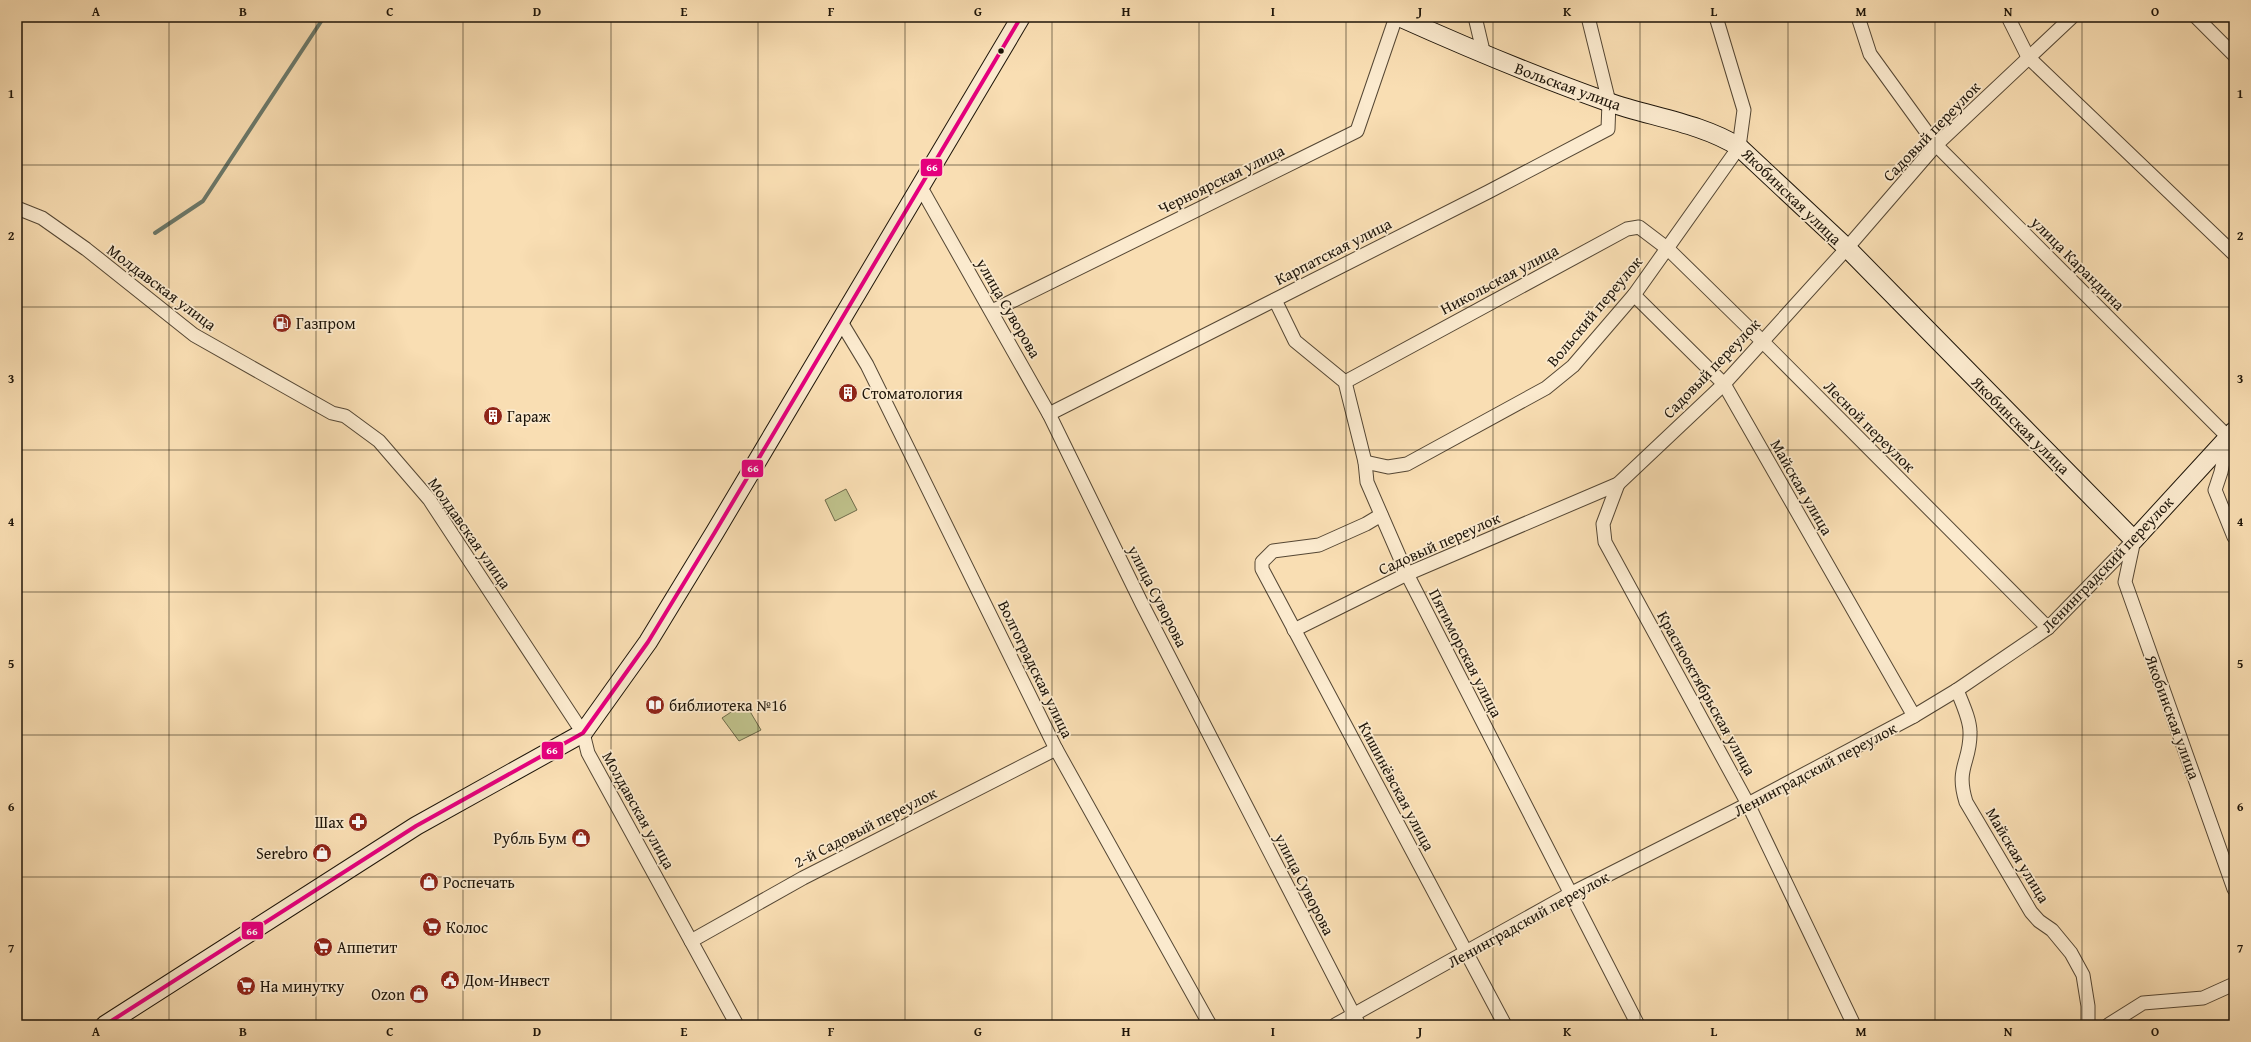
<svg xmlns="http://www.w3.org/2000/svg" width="2251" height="1042" font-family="'Gentium Book Plus',serif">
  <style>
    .green { fill: #bfc18b; stroke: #6e6b4a }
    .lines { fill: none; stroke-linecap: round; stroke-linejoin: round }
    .stream { stroke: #6b796b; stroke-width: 4 }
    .street-casing { stroke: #554734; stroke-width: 15 }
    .secondary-casing { stroke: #1e1509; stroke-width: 20 }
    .street { stroke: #fbeace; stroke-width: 13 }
    .secondary { stroke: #fbeace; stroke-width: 18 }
    .bus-1-casing { stroke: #fbeace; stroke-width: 7 }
    .bus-1 { stroke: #e5007d; stroke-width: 4 }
    .grid { fill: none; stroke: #1e1509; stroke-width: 1; stroke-opacity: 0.55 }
    .bus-dot { fill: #1e1509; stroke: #fbeace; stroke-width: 1.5 }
    .labels { text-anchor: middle; stroke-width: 3.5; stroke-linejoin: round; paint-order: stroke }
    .street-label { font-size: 16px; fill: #1e1509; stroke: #fbeace }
    .poi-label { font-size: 16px; fill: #1e1509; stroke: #fbeace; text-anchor: start }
    .line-badge { stroke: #fbeace; stroke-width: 1.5 }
    .badge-label { font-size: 11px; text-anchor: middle; font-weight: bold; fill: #fff }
    .neatline { fill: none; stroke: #1e1509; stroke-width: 1.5 }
    .grid-label { font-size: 13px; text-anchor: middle; font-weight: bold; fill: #1e1509 }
  </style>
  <rect width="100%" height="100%" fill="#f9deb3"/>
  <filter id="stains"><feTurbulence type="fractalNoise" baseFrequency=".005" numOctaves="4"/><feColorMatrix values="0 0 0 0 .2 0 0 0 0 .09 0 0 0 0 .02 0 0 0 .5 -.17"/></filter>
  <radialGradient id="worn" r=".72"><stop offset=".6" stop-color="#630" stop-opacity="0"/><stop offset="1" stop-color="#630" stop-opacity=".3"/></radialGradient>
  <g class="green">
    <path d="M846 489 857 510 835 521 825 500Z"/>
    <path d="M745 703 761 730 739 741 722 718Z"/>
  </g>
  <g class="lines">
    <path class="stream" d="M155 233 203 201 324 17"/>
    <defs>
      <g id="street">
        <path d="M1475 17 1484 55"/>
        <path d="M1858 17 1870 54 1936 145 2228 437 2221 472 2215 490 2234 537"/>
        <path d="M2008 17 2028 57 2234 254"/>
        <path d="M2196 17 2234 55"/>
        <path d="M920 186 1049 414 1142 604 1359 1025"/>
        <path d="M17 208 42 218 86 249 194 335 332 413 345 416 379 441 429 499 583 733 588 753 737 1025"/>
        <path d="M1634 295 1724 384 1914 716"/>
        <path d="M1275 300 1295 341 1345 382 1365 462 1367 482 1407 574 1638 1025"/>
        <path d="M992 311 1357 131 1396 17"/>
        <path d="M841 322 867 365 1056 749 1210 1025"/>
        <path d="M1345 382 1627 229 1639 227 1668 249 1762 341 2048 628"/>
        <path d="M1049 414 1488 192 1608 129 1609 102 1588 17"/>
        <path d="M1365 462 1388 467 1407 464 1546 388 1573 366 1634 295 1739 147 1744 110 1716 17"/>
        <path d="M1618 484 1603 524 1605 542 1748 804 1854 1025"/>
        <path d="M1381 515 1366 524 1319 545 1273 551 1262 562V569L1505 1025"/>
        <path d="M2134 540 2125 582 2234 889"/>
        <path d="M1294 630 1407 574 1618 484 1724 384 1847 248 1936 145 2072 17"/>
        <path d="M1957 690C1962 703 1970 719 1970 732 1971 762 1955 767 1966 802L2031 912 2039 921 2052 930 2071 953 2083 975 2088 1006V1025"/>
        <path d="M691 941 803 878 1056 749"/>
        <path d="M1335 1025 1570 894 1748 804 1914 716 1957 690 2048 628 2134 540"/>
        <path d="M2108 1025 2143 1003 2203 998 2234 984"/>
      </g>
      <g id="secondary">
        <path d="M1399 17C1468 48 1537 77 1608 102 1651 117 1701 123 1739 147L1847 248 2134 540 2234 431"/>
        <path d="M105 1025 416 826 583 733 648 642 715 532 1021 17"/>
      </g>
    </defs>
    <use href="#street" class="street-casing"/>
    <use href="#secondary" class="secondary-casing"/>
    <use href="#street" class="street"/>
    <use href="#secondary" class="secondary"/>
    <defs>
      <path id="bus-1" d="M105 1025 416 826 583 733 648 642 715 532 1021 17"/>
    </defs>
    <use href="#bus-1" class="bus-1-casing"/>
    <use href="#bus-1" class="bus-1"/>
  </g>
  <path class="grid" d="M169 17V1025M316 17V1025M463 17V1025M611 17V1025M758 17V1025M905 17V1025M1052 17V1025M1199 17V1025M1346 17V1025M1493 17V1025M1640 17V1025M1788 17V1025M1935 17V1025M2082 17V1025M17 165H2234M17 307H2234M17 450H2234M17 592H2234M17 735H2234M17 877H2234"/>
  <defs>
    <symbol id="fuel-disc" viewBox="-11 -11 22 22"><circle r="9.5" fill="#8f2418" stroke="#fbeace"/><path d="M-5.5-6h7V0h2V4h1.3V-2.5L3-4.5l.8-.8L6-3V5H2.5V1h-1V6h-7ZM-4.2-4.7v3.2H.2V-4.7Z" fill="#fff"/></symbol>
    <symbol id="building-disc" viewBox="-11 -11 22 22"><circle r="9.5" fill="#8f2418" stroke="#fbeace"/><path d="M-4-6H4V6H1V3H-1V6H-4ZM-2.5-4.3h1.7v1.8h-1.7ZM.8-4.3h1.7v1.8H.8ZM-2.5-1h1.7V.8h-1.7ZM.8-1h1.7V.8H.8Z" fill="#fff"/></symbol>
    <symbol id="library-disc" viewBox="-11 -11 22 22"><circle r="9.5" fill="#8f2418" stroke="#fbeace"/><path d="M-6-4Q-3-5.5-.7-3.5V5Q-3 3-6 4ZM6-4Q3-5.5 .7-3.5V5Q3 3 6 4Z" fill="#fff"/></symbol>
    <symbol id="pharmacy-disc" viewBox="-11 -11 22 22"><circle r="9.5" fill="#8f2418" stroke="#fbeace"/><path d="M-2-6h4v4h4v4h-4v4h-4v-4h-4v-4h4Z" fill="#fff"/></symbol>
    <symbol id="shop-disc" viewBox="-11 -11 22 22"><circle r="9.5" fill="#8f2418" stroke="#fbeace"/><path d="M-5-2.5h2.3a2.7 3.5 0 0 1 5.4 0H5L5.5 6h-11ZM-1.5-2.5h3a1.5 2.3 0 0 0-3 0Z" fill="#fff"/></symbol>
    <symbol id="supermarket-disc" viewBox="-11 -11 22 22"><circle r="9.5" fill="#8f2418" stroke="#fbeace"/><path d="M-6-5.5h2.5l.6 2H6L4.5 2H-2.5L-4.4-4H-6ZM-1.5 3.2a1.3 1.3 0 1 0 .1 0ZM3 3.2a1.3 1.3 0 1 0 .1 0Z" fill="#fff"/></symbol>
    <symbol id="civic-disc" viewBox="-11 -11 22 22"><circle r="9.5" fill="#8f2418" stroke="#fbeace"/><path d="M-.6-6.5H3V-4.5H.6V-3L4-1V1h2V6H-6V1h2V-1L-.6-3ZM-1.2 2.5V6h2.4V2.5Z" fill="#fff"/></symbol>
  </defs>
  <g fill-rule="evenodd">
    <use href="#fuel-disc" x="271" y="312" width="22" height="22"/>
    <use href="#building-disc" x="837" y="382" width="22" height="22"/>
    <use href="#building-disc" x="482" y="405" width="22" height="22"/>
    <use href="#library-disc" x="644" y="694" width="22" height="22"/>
    <use href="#pharmacy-disc" x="347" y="811" width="22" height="22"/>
    <use href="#shop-disc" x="570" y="827" width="22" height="22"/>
    <use href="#shop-disc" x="311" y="842" width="22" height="22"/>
    <use href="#shop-disc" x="418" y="871" width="22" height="22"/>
    <use href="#supermarket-disc" x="421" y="916" width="22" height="22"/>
    <use href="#supermarket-disc" x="312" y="936" width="22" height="22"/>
    <use href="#civic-disc" x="439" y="969" width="22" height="22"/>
    <use href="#supermarket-disc" x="235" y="975" width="22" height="22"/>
    <use href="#shop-disc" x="408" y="983" width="22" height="22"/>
  </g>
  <circle class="bus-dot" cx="1001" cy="51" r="3.5"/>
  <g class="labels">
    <g class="street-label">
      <text transform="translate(1568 86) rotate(20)" y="6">Вольская улица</text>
      <text transform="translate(1931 131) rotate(-46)" y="6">Садовый переулок</text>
      <text transform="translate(1221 179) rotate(-26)" y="6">Черноярская улица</text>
      <text transform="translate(1792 196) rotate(44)" y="6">Якобинская улица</text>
      <text transform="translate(1333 251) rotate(-27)" y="6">Карпатская улица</text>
      <text transform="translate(2078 263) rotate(45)" y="6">улица Карандина</text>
      <text transform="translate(1499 279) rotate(-28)" y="6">Никольская улица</text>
      <text transform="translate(162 287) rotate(37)" y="6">Молдавская улица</text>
      <text transform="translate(1009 308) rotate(60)" y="6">улица Суворова</text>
      <text transform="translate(1594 311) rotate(-50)" y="6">Вольский переулок</text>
      <text transform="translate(1711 368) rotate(-46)" y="6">Садовый переулок</text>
      <text transform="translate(2021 425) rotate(45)" y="6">Якобинская улица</text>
      <text transform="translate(1870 426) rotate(45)" y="6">Лесной переулок</text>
      <text transform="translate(1802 487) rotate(60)" y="6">Майская улица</text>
      <text transform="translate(470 533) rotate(55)" y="6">Молдавская улица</text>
      <text transform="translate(1439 543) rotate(-24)" y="6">Садовый переулок</text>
      <text transform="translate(2107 564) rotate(-46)" y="6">Ленинградский переулок</text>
      <text transform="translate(1158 596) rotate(63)" y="6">улица Суворова</text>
      <text transform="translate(1466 653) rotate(63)" y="6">Пятиморская улица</text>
      <text transform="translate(1036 669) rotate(64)" y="6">Волгоградская улица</text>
      <text transform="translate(1707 693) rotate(61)" y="6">Краснооктябрьская улица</text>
      <text transform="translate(2173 717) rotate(70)" y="6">Якобинская улица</text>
      <text transform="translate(1815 769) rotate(-28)" y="6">Ленинградский переулок</text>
      <text transform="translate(1397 786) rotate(62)" y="6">Кишинёвская улица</text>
      <text transform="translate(639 810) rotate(61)" y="6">Молдавская улица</text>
      <text transform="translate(865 827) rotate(-27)" y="6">2-й Садовый переулок</text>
      <text transform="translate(2018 855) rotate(59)" y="6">Майская улица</text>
      <text transform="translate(1305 884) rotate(63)" y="6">улица Суворова</text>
      <text transform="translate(1528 919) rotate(-29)" y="6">Ленинградский переулок</text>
    </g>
    <g class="poi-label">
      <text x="296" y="329">Газпром</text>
      <text x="862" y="399">Стоматология</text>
      <text x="507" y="422">Гараж</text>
      <text x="669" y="711">библиотека №16</text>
      <text x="344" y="828" text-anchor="end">Шах</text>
      <text x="567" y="844" text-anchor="end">Рубль Бум</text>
      <text x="308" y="859" text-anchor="end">Serebro</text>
      <text x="443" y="888">Роспечать</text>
      <text x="446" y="933">Колос</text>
      <text x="337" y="953">Аппетит</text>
      <text x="464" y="986">Дом-Инвест</text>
      <text x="260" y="992">На минутку</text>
      <text x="405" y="1000" text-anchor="end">Ozon</text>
    </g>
  </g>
  <g class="line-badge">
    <rect x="920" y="158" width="23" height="19" rx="4" fill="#e5007d"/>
    <rect x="741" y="459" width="23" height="19" rx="4" fill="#e5007d"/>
    <rect x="541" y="741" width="23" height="19" rx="4" fill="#e5007d"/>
    <rect x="241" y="921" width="23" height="19" rx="4" fill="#e5007d"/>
  </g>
  <g class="badge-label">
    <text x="932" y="171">66</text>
    <text x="753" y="472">66</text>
    <text x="552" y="754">66</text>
    <text x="252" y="935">66</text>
  </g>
  <rect width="2251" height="1042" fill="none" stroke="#f9deb3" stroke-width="44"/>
  <rect x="22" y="22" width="2207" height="998" class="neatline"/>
  <g class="grid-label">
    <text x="96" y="16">A</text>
    <text x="243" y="16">B</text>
    <text x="390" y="16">C</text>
    <text x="537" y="16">D</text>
    <text x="684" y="16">E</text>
    <text x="831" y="16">F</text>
    <text x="978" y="16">G</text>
    <text x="1126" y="16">H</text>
    <text x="1273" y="16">I</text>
    <text x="1420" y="16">J</text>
    <text x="1567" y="16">K</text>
    <text x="1714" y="16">L</text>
    <text x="1861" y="16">M</text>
    <text x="2008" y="16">N</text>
    <text x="2155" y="16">O</text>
    <text x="11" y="98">1</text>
    <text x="2240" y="98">1</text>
    <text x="11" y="240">2</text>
    <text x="2240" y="240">2</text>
    <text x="11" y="383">3</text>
    <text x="2240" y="383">3</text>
    <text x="11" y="526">4</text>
    <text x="2240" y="526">4</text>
    <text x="11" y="668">5</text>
    <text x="2240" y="668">5</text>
    <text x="11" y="811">6</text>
    <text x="2240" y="811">6</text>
    <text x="11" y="953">7</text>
    <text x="2240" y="953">7</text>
    <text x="96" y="1036">A</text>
    <text x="243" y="1036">B</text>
    <text x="390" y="1036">C</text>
    <text x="537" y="1036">D</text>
    <text x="684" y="1036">E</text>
    <text x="831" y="1036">F</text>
    <text x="978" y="1036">G</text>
    <text x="1126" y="1036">H</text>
    <text x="1273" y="1036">I</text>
    <text x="1420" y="1036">J</text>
    <text x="1567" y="1036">K</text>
    <text x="1714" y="1036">L</text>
    <text x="1861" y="1036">M</text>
    <text x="2008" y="1036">N</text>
    <text x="2155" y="1036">O</text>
  </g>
  <rect width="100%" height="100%" filter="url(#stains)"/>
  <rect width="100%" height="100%" fill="url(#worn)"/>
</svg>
